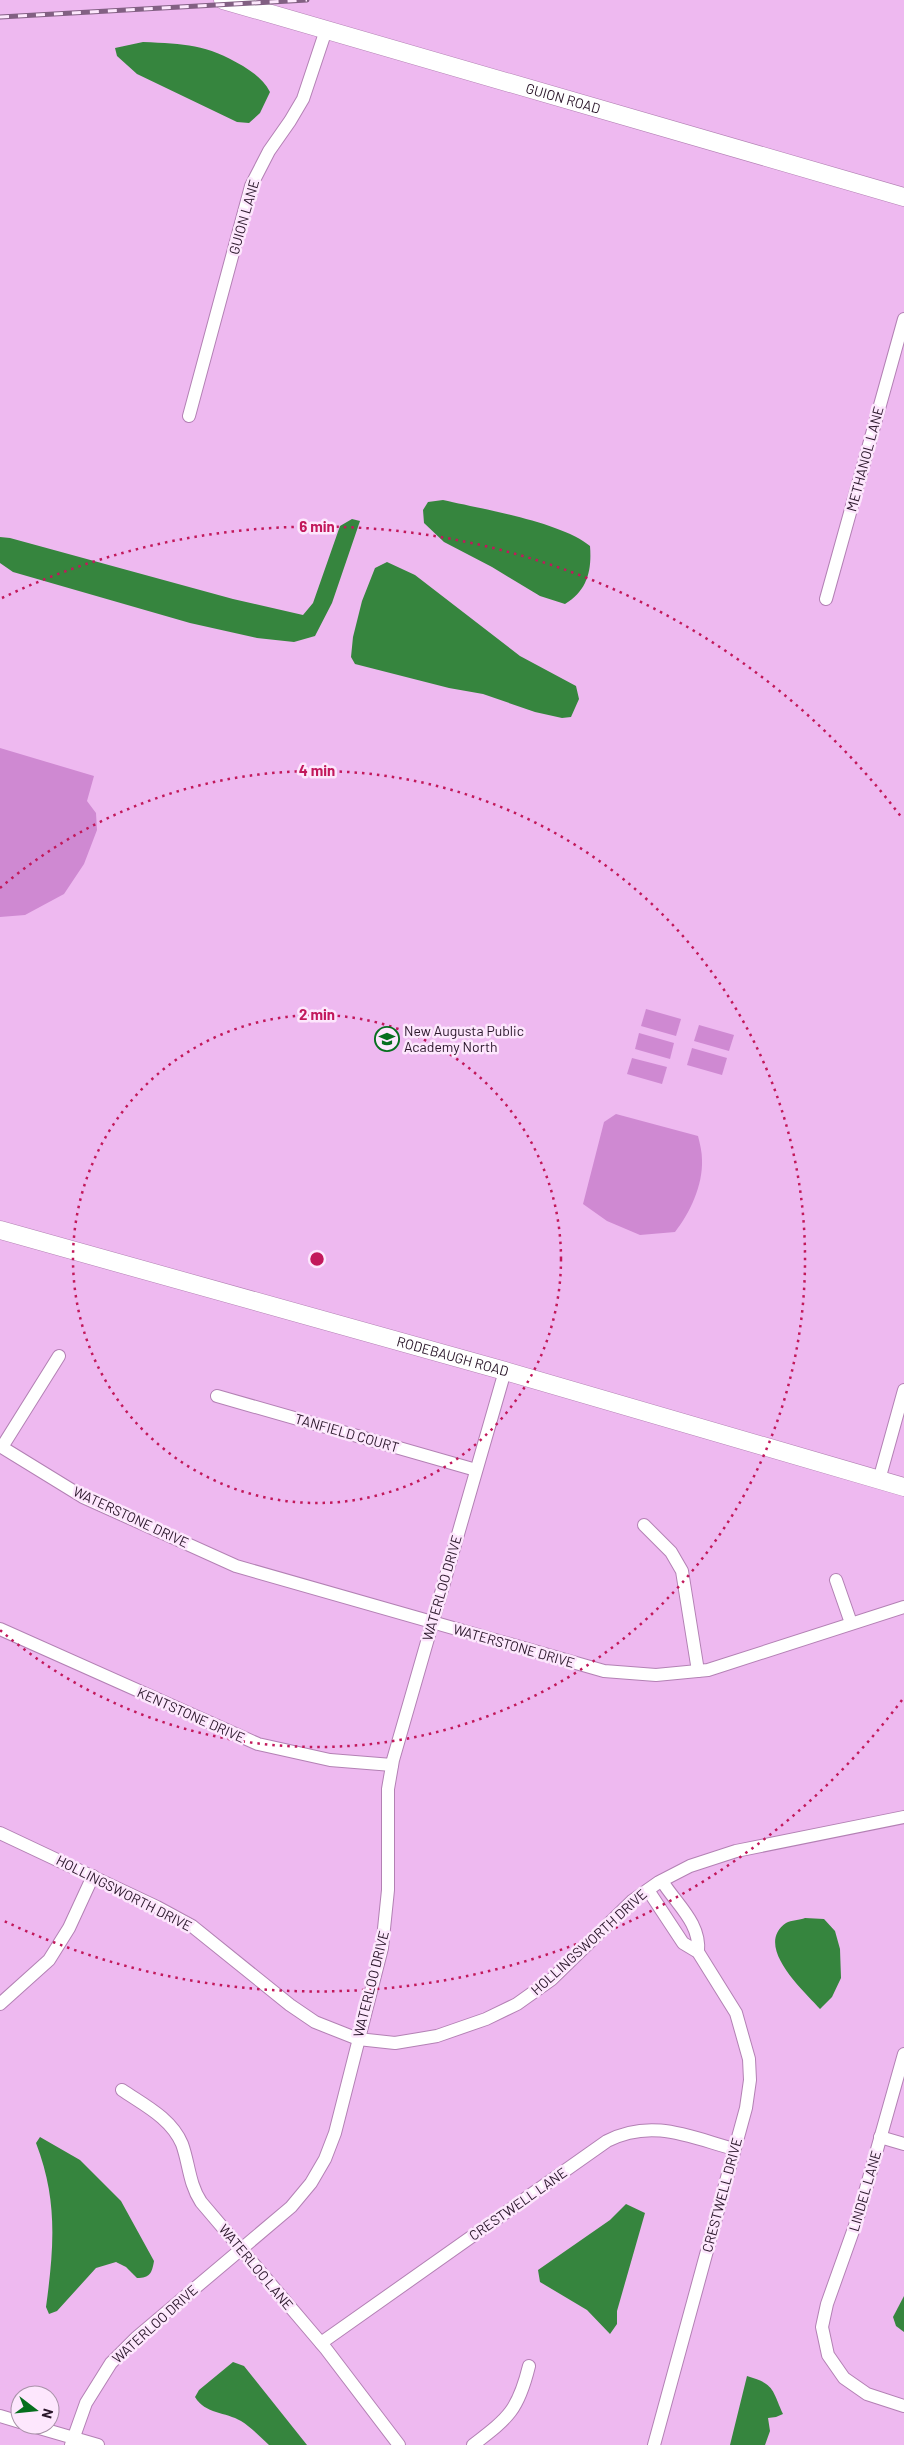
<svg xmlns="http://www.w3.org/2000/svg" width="904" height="2445" font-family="Barlow,sans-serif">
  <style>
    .green { fill: #cf89d2 }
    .water { fill: #36853e }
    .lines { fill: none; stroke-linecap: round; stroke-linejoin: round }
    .street-casing { stroke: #b381b4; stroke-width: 14 }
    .secondary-casing { stroke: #b381b4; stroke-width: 19 }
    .street { stroke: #fff; stroke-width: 12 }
    .secondary { stroke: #fff; stroke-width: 18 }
    .rail-casing { stroke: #826083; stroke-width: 5 }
    .rail { stroke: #fde7fd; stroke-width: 3; stroke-dasharray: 9; stroke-linecap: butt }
    .ring { fill: none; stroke: #c2185b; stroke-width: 2.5; stroke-dasharray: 2.5 5 }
    .labels { text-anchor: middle; stroke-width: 5; stroke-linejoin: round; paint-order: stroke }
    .street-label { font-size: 14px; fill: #2a162a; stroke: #fde7fd }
    .poi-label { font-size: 14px; fill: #2a162a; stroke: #fde7fd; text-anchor: start }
    .centre { fill: #c2185b; stroke: #fde7fd; stroke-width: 2.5 }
    .ring-label { font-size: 15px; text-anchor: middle; font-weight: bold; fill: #c2185b; stroke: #fde7fd; stroke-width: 5; stroke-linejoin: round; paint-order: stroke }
  </style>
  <rect width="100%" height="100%" fill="#eeb9f0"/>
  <g class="green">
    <path d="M0 748 94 776 87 801 96 813 97 830 84 864 64 894 25 915 0 917Z"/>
    <path d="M646 1009 681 1019 676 1036 641 1026Z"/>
    <path d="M699 1025 734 1035 729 1051 694 1041Z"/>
    <path d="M639 1033 674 1043 670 1059 635 1049Z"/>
    <path d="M692 1048 727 1058 722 1075 687 1065Z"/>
    <path d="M632 1058 667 1067 662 1084 627 1074Z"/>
    <path d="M616 1114 698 1136C700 1144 702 1152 702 1160 703 1185 690 1213 675 1232L640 1235 607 1221 583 1204 604 1122Z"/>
  </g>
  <g class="water">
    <path d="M143 42C185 44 206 44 243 66 254 73 264 80 270 92L260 113 249 123 237 122 137 74 117 56 115 48Z"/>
    <path d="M443 500C482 509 561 522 590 546 592 571 587 591 565 604L540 596 492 567 444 542 424 523 423 510 428 502Z"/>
    <path d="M352 519 360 521 332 603 315 636 294 642 257 638 190 623 13 572 0 563V537L10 538 233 599 303 615 313 603 340 526Z"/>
    <path d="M387 562 415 575 520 656 576 686 579 699 571 717 562 718 535 712 483 694 449 688 355 664 351 657 353 637 362 601 375 568Z"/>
    <path d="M805 1918 824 1919 835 1931 840 1949 841 1978 832 1997 820 2009C804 1991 753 1946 786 1923 791 1920 800 1920 805 1918Z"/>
    <path d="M40 2137 80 2160 121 2201 154 2261C152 2273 150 2278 137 2278L126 2267 116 2262 96 2268 57 2311 49 2314 46 2307C54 2248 58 2200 36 2143Z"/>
    <path d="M626 2204 645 2213 617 2311V2324L610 2334 587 2310 540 2282 538 2270 610 2220Z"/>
    <path d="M904 2296V2332L896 2326 893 2317Z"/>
    <path d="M233 2362 244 2366 307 2445H269C260 2437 251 2427 241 2421 226 2412 205 2414 195 2397L199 2390Z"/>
    <path d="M747 2376C775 2384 772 2390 783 2414L776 2417 768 2418 770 2431 765 2445H730Z"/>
  </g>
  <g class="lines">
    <defs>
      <g id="street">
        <path d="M189 416 251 186 269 151 290 121 303 99 326 30"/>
        <path d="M826 599 904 319"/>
        <path d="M217 1396 476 1470"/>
        <path d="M0 1446 83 1497 236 1566 604 1671 656 1675 708 1670 904 1607"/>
        <path d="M2 1447 59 1356"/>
        <path d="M879 1480 904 1390"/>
        <path d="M644 1525 671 1552 682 1571 698 1671"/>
        <path d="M836 1580 851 1623"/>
        <path d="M0 1629 258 1744 330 1760 392 1765"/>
        <path d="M0 1833 157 1907 192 1926 290 2005 315 2022 358 2039 395 2043 437 2036 486 2019 517 2004 552 1979 632 1901 659 1882 690 1866 736 1851 904 1817"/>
        <path d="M662 1881C676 1904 701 1923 698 1952"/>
        <path d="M648 1890 683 1943 698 1952 736 2013 749 2059 750 2080 746 2108 654 2445"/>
        <path d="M0 2004 49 1960 69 1928 93 1876"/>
        <path d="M904 2054 858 2217 827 2304 822 2327 828 2355 844 2378 867 2394 904 2406"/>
        <path d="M122 2090C144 2105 171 2118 182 2144 189 2163 189 2184 201 2202L326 2349 399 2445"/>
        <path d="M880 2137 904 2144"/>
        <path d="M321 2343 607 2141C652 2118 690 2137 734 2149"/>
        <path d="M0 2416 20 2422"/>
        <path d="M29 2425 98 2445"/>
        <path d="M71 2445 86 2403 111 2363 137 2337 291 2207 311 2183 325 2159 335 2133 382 1948 388 1890V1789L393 1760 505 1371"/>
        <path d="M473 2445C508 2418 518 2411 529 2366"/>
      </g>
      <g id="secondary">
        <path id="s1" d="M223 0 904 197"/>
        <path id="s2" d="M0 1230 505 1371 904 1487"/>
      </g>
    </defs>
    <use href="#street" class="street-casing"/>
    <use href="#secondary" class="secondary-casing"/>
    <use href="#street" class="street"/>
    <use href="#secondary" class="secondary"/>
    <defs>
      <path id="rail" d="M0 17 307 0"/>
    </defs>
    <use href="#rail" class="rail-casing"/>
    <use href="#rail" class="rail"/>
  </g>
  <g class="ring">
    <circle cx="317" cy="1259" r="244"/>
    <path d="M0 888A488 488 0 1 1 0 1630"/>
    <path d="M902 1700A732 732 0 0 1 2 1920M2 598A732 732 0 0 1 902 818"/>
  </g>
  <defs>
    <symbol id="school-ring" viewBox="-11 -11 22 22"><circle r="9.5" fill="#fde7fd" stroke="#066f1e" stroke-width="1.5"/><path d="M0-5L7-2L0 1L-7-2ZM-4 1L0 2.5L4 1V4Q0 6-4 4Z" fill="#066f1e"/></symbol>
  </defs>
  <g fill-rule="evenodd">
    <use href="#school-ring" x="373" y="1025" width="28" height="28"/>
  </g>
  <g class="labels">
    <g class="street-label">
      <text dy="5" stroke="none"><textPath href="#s1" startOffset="354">GUION ROAD</textPath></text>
      <text transform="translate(244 217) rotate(-74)" y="5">GUION LANE</text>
      <text transform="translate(865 459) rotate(-75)" y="5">METHANOL LANE</text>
      <text dy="5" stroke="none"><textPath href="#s2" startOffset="470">RODEBAUGH ROAD</textPath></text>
      <text transform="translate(347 1433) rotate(16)" y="5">TANFIELD COURT</text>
      <text transform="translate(131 1517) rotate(25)" y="5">WATERSTONE DRIVE</text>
      <text transform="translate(442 1588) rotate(-74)" y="5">WATERLOO DRIVE</text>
      <text transform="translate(514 1646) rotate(16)" y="5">WATERSTONE DRIVE</text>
      <text transform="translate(191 1715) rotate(24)" y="5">KENTSTONE DRIVE</text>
      <text transform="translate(124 1893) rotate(27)" y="5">HOLLINGSWORTH DRIVE</text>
      <text transform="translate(589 1942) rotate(-42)" y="5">HOLLINGSWORTH DRIVE</text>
      <text transform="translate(371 1984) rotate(-76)" y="5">WATERLOO DRIVE</text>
      <text transform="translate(865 2191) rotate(-74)" y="5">LINDEL LANE</text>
      <text transform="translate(722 2195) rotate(-75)" y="5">CRESTWELL DRIVE</text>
      <text transform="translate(518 2204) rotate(-35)" y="5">CRESTWELL LANE</text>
      <text transform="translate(256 2267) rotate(50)" y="5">WATERLOO LANE</text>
      <text transform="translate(155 2324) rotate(-42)" y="5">WATERLOO DRIVE</text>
    </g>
    <g class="poi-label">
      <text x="404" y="1036">New Augusta Public<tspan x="404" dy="16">Academy North</tspan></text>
    </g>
  </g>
  <circle cx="317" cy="1259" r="8" class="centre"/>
  <g class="ring-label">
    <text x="317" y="532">6 min</text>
    <text x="317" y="776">4 min</text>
    <text x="317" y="1020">2 min</text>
  </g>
  <g transform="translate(35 2410) rotate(106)"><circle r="24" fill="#fde7fd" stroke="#a993a9"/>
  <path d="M0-4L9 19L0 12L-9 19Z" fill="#066f1e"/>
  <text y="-8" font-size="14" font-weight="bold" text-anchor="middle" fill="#2a162a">N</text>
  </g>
</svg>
